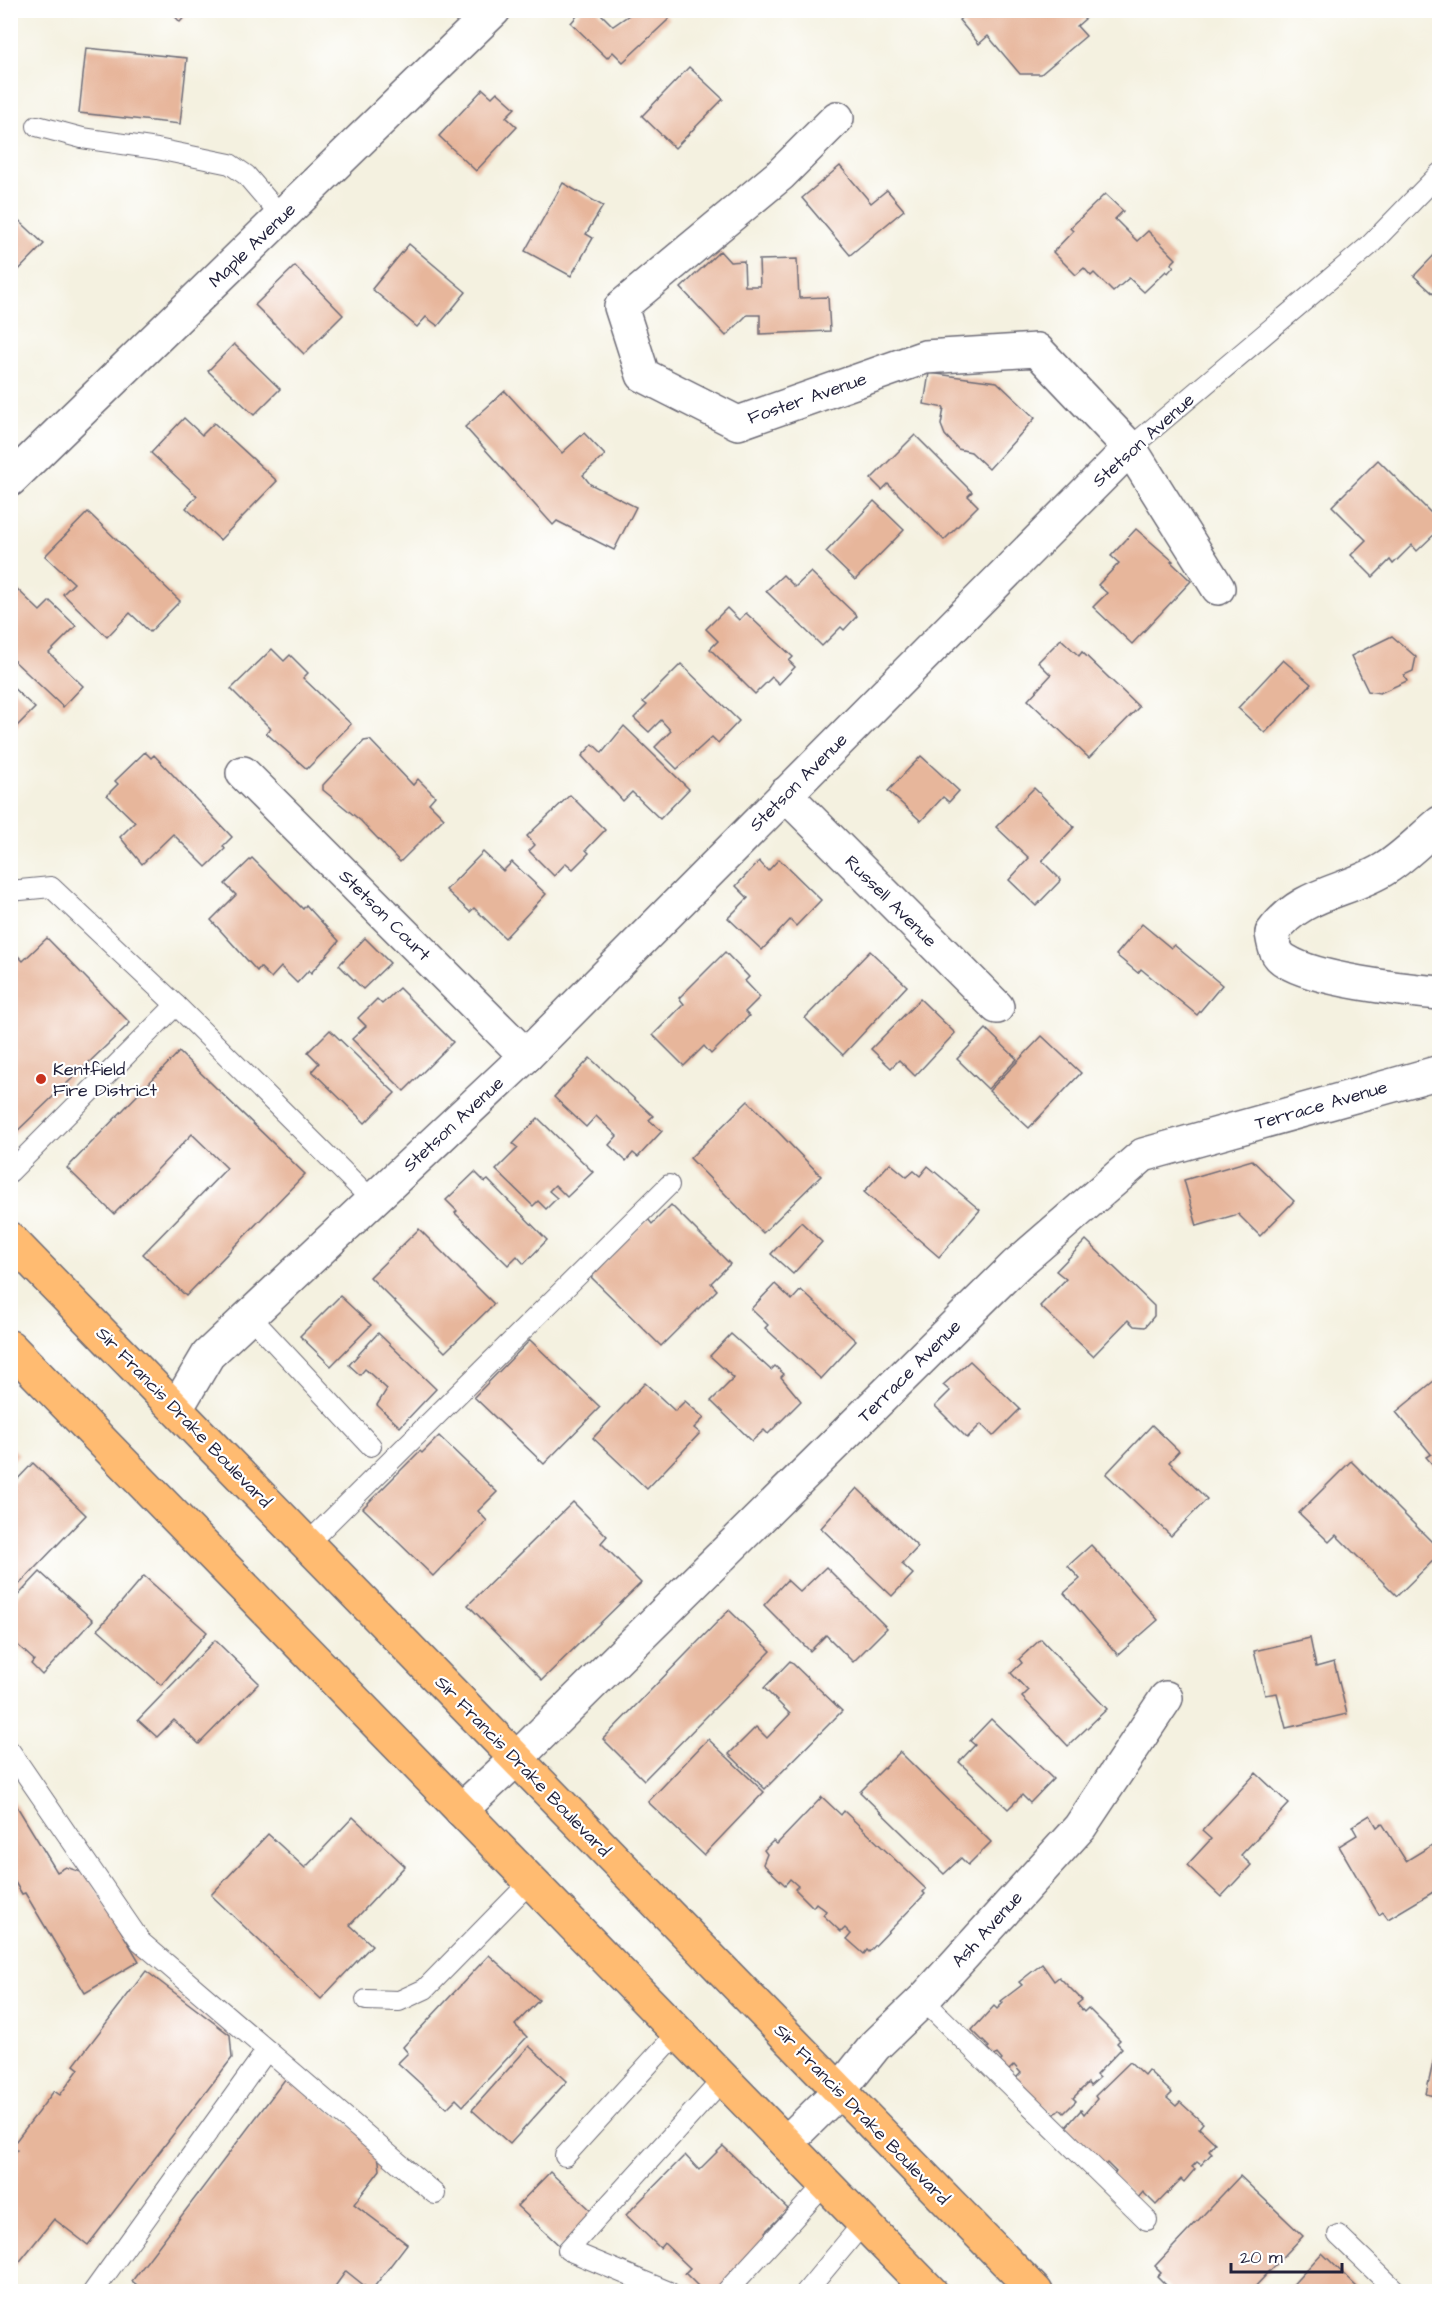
<svg xmlns="http://www.w3.org/2000/svg" width="1450" height="2302" font-family="'Architects Daughter',sans-serif">
  <style>
    .building { fill: #e7b69b }
    .lines { fill: none; stroke-linecap: round; stroke-linejoin: round }
    .lane-casing { stroke: #6c6a75; stroke-width: 22 }
    .street-casing { stroke: #6c6a75; stroke-width: 36 }
    .primary-casing { stroke: #6c6a75; stroke-width: 36 }
    .lane { stroke: #fff; stroke-width: 20 }
    .street { stroke: #fff; stroke-width: 33 }
    .primary { stroke: #ffbb71; stroke-width: 33 }
    .poi-dot { fill: #c8321e; stroke: #fff; stroke-width: 2 }
    .labels { text-anchor: middle; stroke-width: 4.5; stroke-linejoin: round; paint-order: stroke }
    .street-label { font-size: 18px; fill: #22223b; stroke: #fff }
    .poi-label { font-size: 18px; fill: #22223b; stroke: #fff; text-anchor: start }
  </style>
  <rect width="100%" height="100%" fill="#fff"/>
  <filter id="ink" filterUnits="userSpaceOnUse"><feTurbulence type="fractalNoise" baseFrequency=".0167" numOctaves="2"/><feDisplacementMap in="SourceGraphic" scale="12" xChannelSelector="R" yChannelSelector="G"/><feConvolveMatrix kernelMatrix="1 2 1 2 8 2 1 2 1" color-interpolation-filters="sRGB"/></filter>
  <filter id="wash" filterUnits="userSpaceOnUse"><feTurbulence type="fractalNoise" baseFrequency=".008" numOctaves="4" result="noise"/><feDisplacementMap in="SourceGraphic" scale="24" xChannelSelector="R" yChannelSelector="G"/><feGaussianBlur stdDeviation="1.35" result="paint"/><feColorMatrix in="noise" values="0 0 0 0 0 0 0 0 0 0 0 0 0 0 0 0 0 1.4 0 .05"/><feComposite in="paint" operator="in"/></filter>
  <g filter="url(#wash)">
    <rect width="100%" height="100%" fill="#f4f1e0"/>
    <g id="blocks">
      <g class="building">
        <path d="M169 10H191L180 22Z"/>
        <path d="M582 10H597L613 26 629 15 630 10H660L669 19 623 62 613 52 607 58 571 23Z"/>
        <path d="M970 10H1092L1093 12 1077 26 1086 36 1041 74H1020L988 36 979 44 959 20Z"/>
        <path d="M86 48 187 58 180 124 79 113Z"/>
        <path d="M689 67 723 99 675 148 642 116Z"/>
        <path d="M483 89 492 97 497 92 515 108 506 117 517 127 476 171 439 136Z"/>
        <path d="M840 166 871 203 887 190 904 210 850 255 802 198Z"/>
        <path d="M563 183 603 206 586 234 593 238 571 276 525 251Z"/>
        <path d="M1105 194 1123 211 1115 219 1137 241 1148 231 1176 259 1171 264 1174 266 1168 273 1166 271 1144 292 1129 278 1113 292 1094 273 1091 276 1084 268 1076 275 1053 252 1073 231 1070 228Z"/>
        <path d="M10 212 44 244 10 279Z"/>
        <path d="M409 244 466 292 438 326 426 317 417 327 372 289Z"/>
        <path d="M1440 249V300L1414 276Z"/>
        <path d="M720 251 730 262 744 261 745 286H760L759 260 797 259 799 298 828 297 830 331 760 334V315H747L726 336 681 288Z"/>
        <path d="M295 266 343 315 304 354 255 305Z"/>
        <path d="M234 344 280 389 254 415 208 371Z"/>
        <path d="M929 373 997 382 1035 418 989 469 971 452 958 449 945 435 941 425 944 408 924 404Z"/>
        <path d="M505 391 562 453 584 433 605 455 583 475 590 484 636 507 614 550 557 521 553 525 465 427Z"/>
        <path d="M184 418 202 435 214 423 277 481 220 540 186 508 197 496 151 453Z"/>
        <path d="M915 435 972 492 968 496 978 506 944 540 888 484 882 490 871 479Z"/>
        <path d="M1378 460 1440 522V529L1417 551 1412 545 1393 564 1390 560 1373 577 1351 555 1366 540 1332 506Z"/>
        <path d="M874 501 904 530 855 580 826 552Z"/>
        <path d="M88 512 180 601 150 632 130 613 107 637 63 594 74 583 45 556Z"/>
        <path d="M1136 529 1173 561 1171 562 1191 581 1132 644 1093 607 1107 593 1098 585 1119 563 1111 556Z"/>
        <path d="M811 572 857 616 844 630 841 627 822 646 766 591 783 575 795 587Z"/>
        <path d="M15 587 40 611 50 601 76 626 49 653 83 686 63 707 10 657V592Z"/>
        <path d="M727 608 739 620 746 613 793 657 789 661 795 667 779 684 772 677 755 694 710 649 718 641 706 629Z"/>
        <path d="M1392 636 1416 657 1413 671 1404 675 1407 681 1380 693 1368 691 1351 656Z"/>
        <path d="M1061 639 1079 656 1082 652 1139 707 1089 758 1028 700 1051 675 1038 662Z"/>
        <path d="M272 649 284 661 290 655 308 673 303 678 351 724 307 769 266 733 271 729 231 689Z"/>
        <path d="M1283 660 1311 684 1265 733 1238 708Z"/>
        <path d="M681 664 739 721 718 743 712 737 677 769 655 747 671 731 661 720 649 732 634 718 647 705 643 702Z"/>
        <path d="M10 685 35 708 10 733Z"/>
        <path d="M624 726 689 789 660 819 632 792 623 801 582 756 593 744 602 753Z"/>
        <path d="M370 740 413 785 418 779 435 796 429 803 444 818 400 862 361 821 323 790V785L364 741Z"/>
        <path d="M145 752 151 758 154 755 232 837 223 846 225 849 206 867 173 834 142 864 120 837 135 822 107 795 118 784 115 781Z"/>
        <path d="M921 756 959 791 949 802 943 797 921 821 888 791Z"/>
        <path d="M1034 788 1074 827 1042 861 1061 880 1036 906 1009 880 1029 858 996 827Z"/>
        <path d="M570 795 605 830 586 850 589 853 573 869 566 863 554 876 529 851 535 845 527 836Z"/>
        <path d="M483 852 503 871 512 862 546 894 505 938 474 908 470 912 446 890Z"/>
        <path d="M252 858 303 909 306 905 339 941 311 973 309 970 297 983 281 967 271 978 260 967 257 971 211 920 236 895 225 884Z"/>
        <path d="M779 859 821 900 796 926 790 920 762 950 728 918 748 898 736 886 759 861 768 871Z"/>
        <path d="M1142 924 1171 948 1174 945 1222 985 1197 1015 1141 969 1138 973 1116 955Z"/>
        <path d="M47 938 130 1023 12 1136 10 948 23 961Z"/>
        <path d="M365 938 390 963 363 989 339 965Z"/>
        <path d="M870 951 907 986 843 1055 805 1018Z"/>
        <path d="M725 952 749 977 745 981 760 997 745 1012 749 1016 711 1054 704 1046 684 1066 653 1035 684 1004 679 998Z"/>
        <path d="M399 988 453 1042 404 1091 352 1039 366 1026 358 1018 377 999 382 1004Z"/>
        <path d="M920 999 955 1033 915 1076 899 1060 891 1068 871 1049Z"/>
        <path d="M986 1029 1017 1059 988 1089 957 1059Z"/>
        <path d="M330 1030 395 1093 365 1123 312 1071 319 1063 308 1052Z"/>
        <path d="M1042 1036 1081 1073 1029 1128 989 1091Z"/>
        <path d="M179 1052 305 1174 186 1296 143 1254 227 1168 192 1134 114 1214 67 1168Z"/>
        <path d="M590 1058 653 1116 649 1120 662 1131 638 1157 633 1153 626 1161 609 1145 617 1136 596 1116 586 1127 554 1097Z"/>
        <path d="M748 1101 821 1176 763 1233 690 1158Z"/>
        <path d="M538 1118 593 1172 567 1197 555 1185 549 1191 557 1198 546 1209 538 1201 533 1206 496 1170 518 1148 513 1144Z"/>
        <path d="M1252 1160 1294 1201 1260 1236 1238 1214 1197 1226 1184 1180Z"/>
        <path d="M890 1163 907 1177 914 1171 920 1176 928 1166 980 1210 939 1257 864 1192Z"/>
        <path d="M475 1172 485 1182 488 1180 547 1240 524 1264 517 1256 508 1265 455 1213 457 1211 446 1200Z"/>
        <path d="M671 1205 730 1264 711 1283 717 1290 661 1346 591 1277 648 1219 652 1224Z"/>
        <path d="M801 1222 822 1242 793 1274 771 1254Z"/>
        <path d="M419 1229 494 1304 445 1352 370 1277Z"/>
        <path d="M1086 1240 1154 1306V1316L1145 1327 1134 1326 1128 1320 1093 1356 1040 1306 1066 1279 1056 1271Z"/>
        <path d="M775 1284 792 1300 801 1290 856 1341 821 1379 765 1328 768 1325 751 1309Z"/>
        <path d="M340 1296 371 1325 331 1366 300 1336Z"/>
        <path d="M378 1333 436 1389 400 1427 377 1405 387 1389 365 1369 360 1375 349 1365Z"/>
        <path d="M731 1334 771 1370 775 1366 784 1374 781 1377 801 1401 768 1434 764 1430 752 1441 711 1401 734 1378 710 1356Z"/>
        <path d="M530 1340 600 1407 544 1464 474 1397Z"/>
        <path d="M970 1361 1020 1409 993 1436 981 1424 967 1438 935 1406 950 1391 943 1385Z"/>
        <path d="M1440 1376V1473L1426 1457 1431 1454 1396 1412Z"/>
        <path d="M645 1383 675 1411 685 1401 704 1418 694 1428 700 1433 647 1489 593 1438Z"/>
        <path d="M1152 1425 1179 1451 1169 1462 1207 1499 1171 1536 1106 1474Z"/>
        <path d="M439 1436 497 1492 478 1511 487 1521 433 1576 363 1508 420 1451 422 1453Z"/>
        <path d="M10 1446 19 1454 10 1464Z"/>
        <path d="M1351 1461 1440 1550V1554L1397 1596 1336 1535 1329 1542 1299 1513Z"/>
        <path d="M33 1463 86 1515 10 1594V1487Z"/>
        <path d="M857 1488 918 1547 902 1564 913 1574 892 1596 821 1528Z"/>
        <path d="M573 1502 607 1536 601 1543 641 1583 542 1680 468 1605Z"/>
        <path d="M1091 1545 1158 1620 1118 1655 1064 1593 1080 1579 1068 1566Z"/>
        <path d="M826 1567 887 1628 853 1662 826 1635 810 1651 764 1605 787 1580 800 1592Z"/>
        <path d="M40 1572 93 1620 42 1675 31 1664 34 1660 10 1638V1604Z"/>
        <path d="M144 1576 207 1632 161 1685 98 1629Z"/>
        <path d="M729 1610 771 1651 644 1780 603 1739Z"/>
        <path d="M1310 1638 1316 1667 1334 1662 1347 1714 1286 1728 1277 1693 1265 1695 1254 1651Z"/>
        <path d="M1041 1639 1107 1709 1068 1746 1022 1697 1028 1691 1011 1673 1022 1663 1019 1659Z"/>
        <path d="M215 1640 259 1683 199 1744 174 1720 157 1737 138 1720Z"/>
        <path d="M790 1661 842 1711 765 1789 729 1754 756 1727 767 1738 790 1714 764 1688Z"/>
        <path d="M991 1719 1053 1779 1030 1803 1022 1795 1008 1809 959 1762 975 1745 970 1741Z"/>
        <path d="M708 1739 764 1792 704 1855 648 1802Z"/>
        <path d="M900 1752 991 1842 968 1865 961 1858 944 1874 860 1792Z"/>
        <path d="M1256 1773 1289 1804 1241 1855 1251 1865 1221 1897 1187 1865 1211 1839 1202 1831Z"/>
        <path d="M10 1795 57 1872 66 1867 87 1874 139 1961 85 1993 25 1893 22 1894 10 1874Z"/>
        <path d="M822 1797 841 1815 844 1811 926 1889 923 1892 925 1894 869 1952 867 1950 864 1954 847 1939 851 1934 845 1928 841 1932 823 1915 826 1911 816 1903 813 1907 795 1889 798 1886 790 1879 785 1885 763 1864 767 1854 764 1850 773 1841 777 1844Z"/>
        <path d="M1370 1815 1377 1827 1382 1823 1406 1861 1432 1845 1440 1858V1888L1388 1919 1383 1912 1379 1915 1339 1846 1357 1835 1352 1826Z"/>
        <path d="M353 1817 405 1866 350 1925 372 1945 321 1999 211 1895 268 1834 305 1868Z"/>
        <path d="M489 1955 539 2000 515 2025 527 2037 463 2106 456 2099 447 2108 398 2063 408 2053 403 2047Z"/>
        <path d="M1042 1964 1054 1981 1059 1977 1082 2000 1077 2004 1084 2012 1088 2008 1120 2040 1117 2043 1122 2048 1096 2075 1099 2078 1090 2086 1088 2083 1073 2098 1076 2101 1064 2113 1060 2109 1054 2115 1018 2082 1017 2077 1021 2073 1014 2065 1008 2071 999 2063 1002 2060 997 2054 994 2057 987 2049 989 2047 972 2030 994 2006 997 2009 1003 2003 1001 2001 1022 1985 1019 1982Z"/>
        <path d="M146 1971 230 2035 232 2058 88 2245 54 2219 17 2265 10 2260V2159L17 2150 12 2146 54 2091 60 2095 79 2069 74 2065Z"/>
        <path d="M529 2046 567 2081 510 2144 472 2110Z"/>
        <path d="M1435 2054 1440 2055V2097L1426 2094Z"/>
        <path d="M1130 2062 1144 2075 1148 2070 1172 2093 1167 2098 1176 2106 1180 2102 1203 2123 1199 2128 1215 2143 1209 2150 1212 2153 1201 2165 1197 2162 1192 2167 1195 2169 1184 2182 1181 2179 1156 2205 1143 2192 1137 2199 1112 2175 1116 2172 1107 2163 1103 2167 1066 2127 1081 2110 1084 2114 1097 2099 1095 2096Z"/>
        <path d="M286 2078 377 2146 380 2170 354 2204 407 2244 371 2291 346 2271 331 2292H146L132 2281Z"/>
        <path d="M723 2146 788 2209 765 2232 773 2239 721 2292H704L685 2273 690 2268 664 2243 660 2248 626 2215 685 2155 699 2170Z"/>
        <path d="M550 2172 594 2213 561 2247 517 2206Z"/>
        <path d="M1240 2176 1303 2236 1250 2292H1173L1157 2276 1161 2272 1155 2266Z"/>
        <path d="M1322 2253 1362 2292H1286Z"/>
      </g>
    </g>
  </g>
  <g filter="url(#ink)">
    <use href="#blocks" fill-opacity="0" stroke="#6c6a75" stroke-width="1.5"/>
    <g class="lines">
      <defs>
        <g id="lane">
          <path d="M37 126 82 138 157 149 230 164 246 175 281 216"/>
          <path d="M1130 448 1370 245 1440 173"/>
          <path d="M10 891 51 887 176 1005 10 1172"/>
          <path d="M176 1005 372 1200"/>
          <path d="M248 1314 371 1446"/>
          <path d="M307 1544 669 1185"/>
          <path d="M10 1751 141 1942 435 2194"/>
          <path d="M366 2000 399 2001 425 1989 531 1881"/>
          <path d="M923 2000 1147 2220"/>
          <path d="M565 2156 678 2032"/>
          <path d="M1338 2235 1397 2292"/>
          <path d="M93 2292 267 2050"/>
          <path d="M669 2292 568 2250 724 2078"/>
          <path d="M726 2292 826 2183"/>
          <path d="M806 2292 864 2222"/>
        </g>
        <g id="street">
          <path d="M837 118 780 175 621 307 643 375 738 423 925 357 1037 350 1130 448 1218 588"/>
          <path d="M10 480 494 10"/>
          <path d="M243 773 526 1056"/>
          <path d="M785 794 997 1007"/>
          <path d="M1440 823C1422 838 1405 856 1386 868 1347 893 1302 891 1272 933 1274 945 1275 955 1286 961 1316 980 1403 990 1440 993"/>
          <path d="M176 1409 208 1355 526 1056 1130 448"/>
          <path d="M461 1810 516 1759 1016 1265 1143 1155 1440 1072"/>
          <path d="M786 2143 839 2091 875 2046 923 2000 1080 1827 1166 1698"/>
        </g>
        <g id="primary">
          <path d="M10 1239 1036 2292"/>
          <path d="M10 1347 931 2292"/>
        </g>
      </defs>
      <use href="#lane" class="lane-casing"/>
      <use href="#street" class="street-casing"/>
      <use href="#primary" class="primary-casing"/>
      <use href="#lane" class="lane"/>
      <use href="#street" class="street"/>
      <use href="#primary" class="primary"/>
    </g>
  </g>
  <circle class="poi-dot" cx="41" cy="1079" r="6"/>
  <g class="labels">
    <g class="street-label">
      <text transform="translate(252 245) rotate(-44)" y="6">Maple Avenue</text>
      <text transform="translate(807 398) rotate(-19)" y="6">Foster Avenue</text>
      <text transform="translate(1143 440) rotate(-42)" y="6">Stetson Avenue</text>
      <text transform="translate(798 782) rotate(-45)" y="6">Stetson Avenue</text>
      <text transform="translate(891 901) rotate(45)" y="6">Russell Avenue</text>
      <text transform="translate(385 915) rotate(45)" y="6">Stetson Court</text>
      <text transform="translate(1321 1105) rotate(-16)" y="6">Terrace Avenue</text>
      <text transform="translate(453 1124) rotate(-43)" y="6">Stetson Avenue</text>
      <text transform="translate(909 1371) rotate(-45)" y="6">Terrace Avenue</text>
      <text transform="translate(184 1417) rotate(46)" y="6">Sir Francis Drake Boulevard</text>
      <text transform="translate(523 1766) rotate(46)" y="6">Sir Francis Drake Boulevard</text>
      <text transform="translate(987 1929) rotate(-48)" y="6">Ash Avenue</text>
      <text transform="translate(862 2114) rotate(46)" y="6">Sir Francis Drake Boulevard</text>
    </g>
    <g class="poi-label">
      <text x="53" y="1075">Kentfield<tspan x="53" dy="21">Fire District</tspan></text>
    </g>
  </g>
  <rect width="1450" height="2302" fill="none" stroke="#fff" stroke-width="36"/>
  <path d="M1231 2263v9h111v-9" fill="none" stroke="#22223b" stroke-width="3"/>
  <text x="1240" y="2263" font-size="18" fill="#22223b" stroke="#ffffff" stroke-width="4.5" paint-order="stroke">20 m</text>
</svg>
